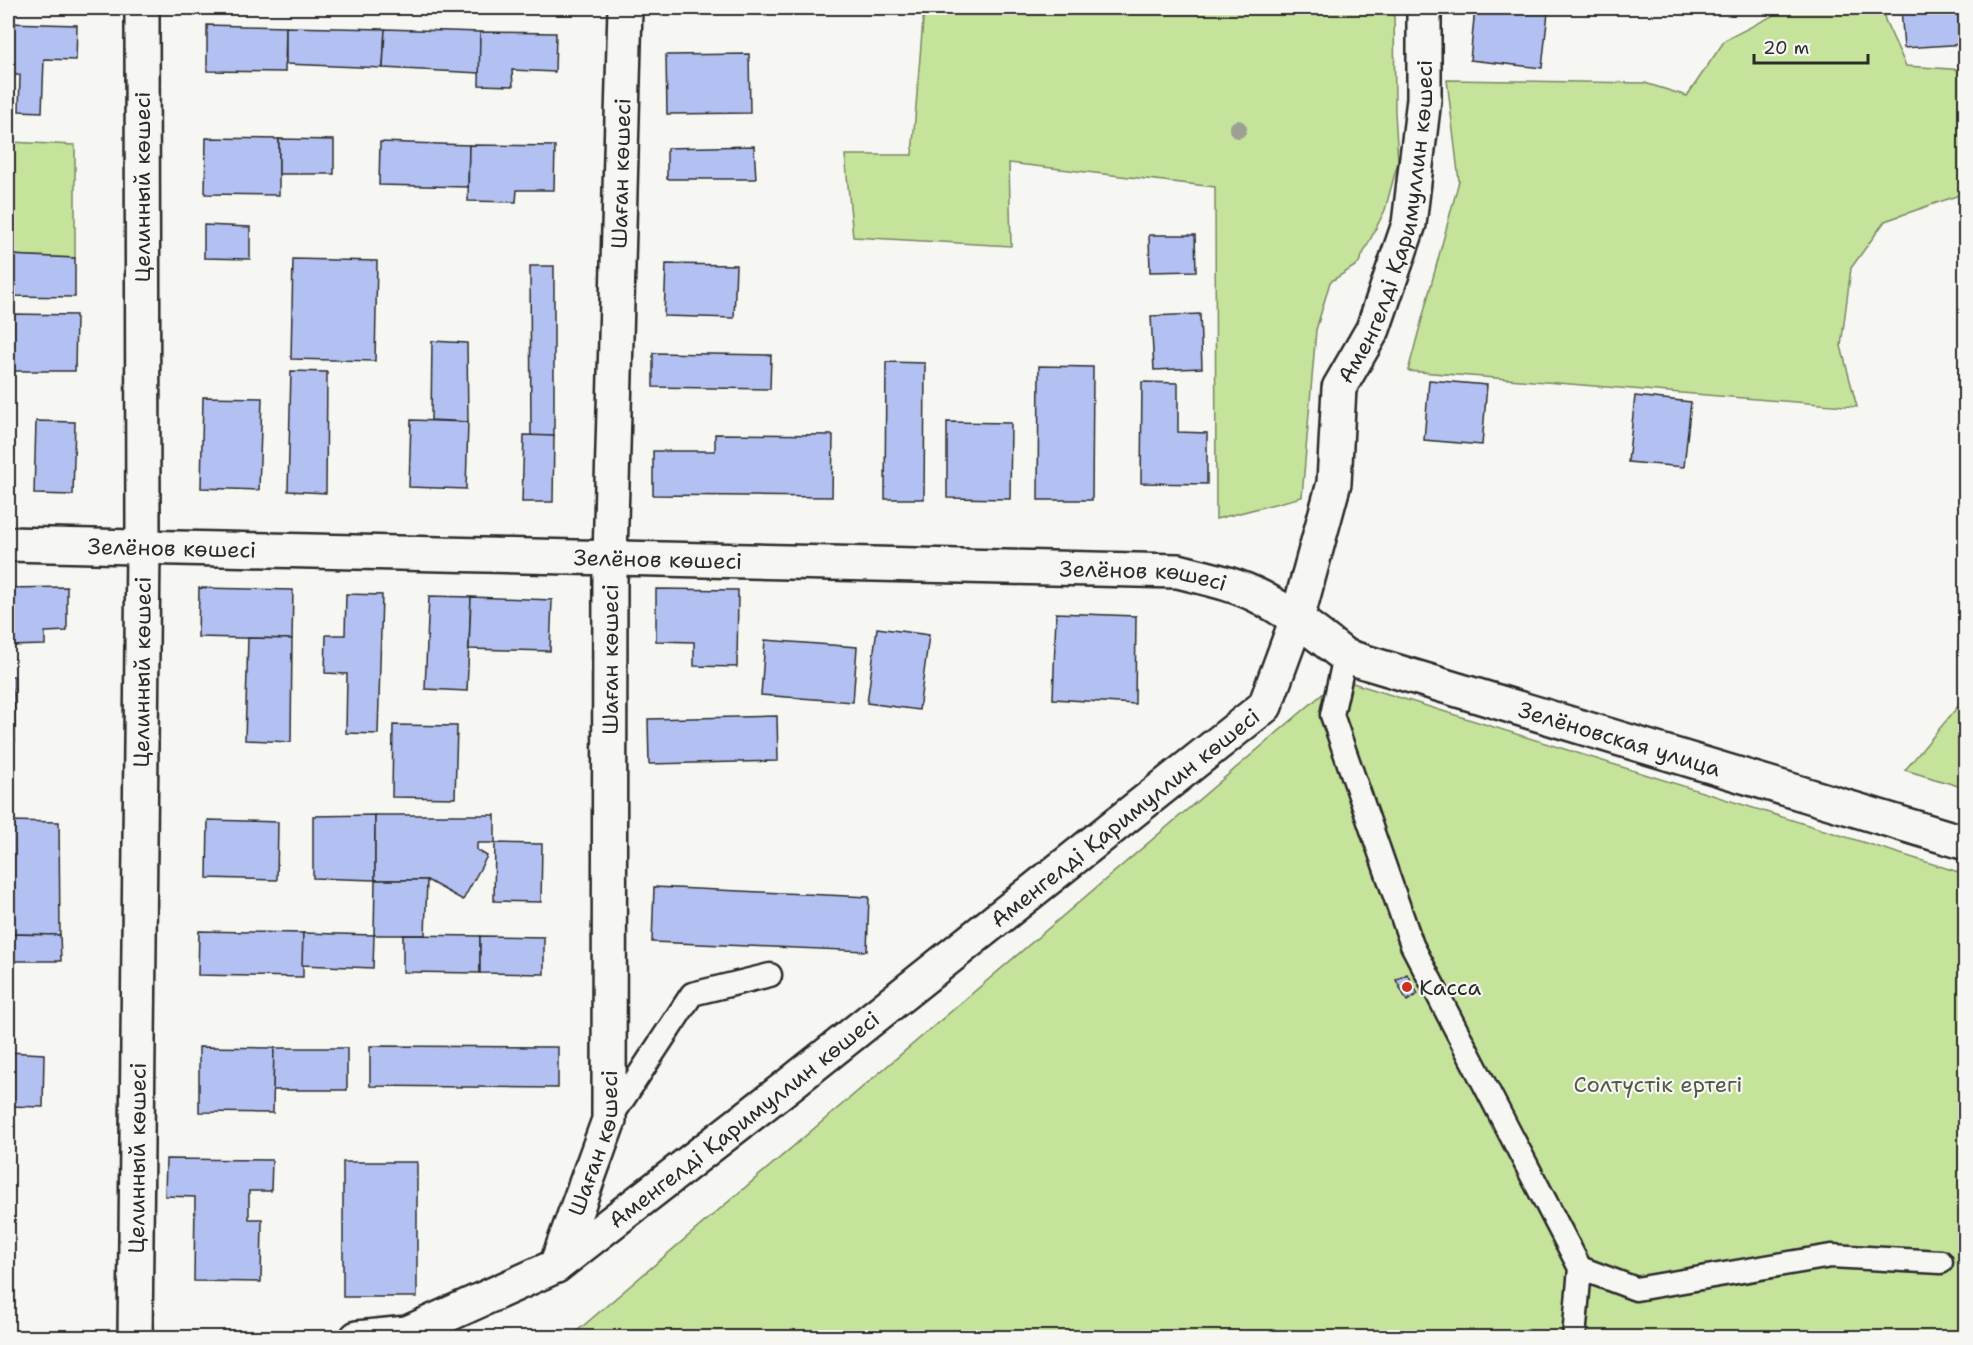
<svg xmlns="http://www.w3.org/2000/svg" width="1973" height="1345" font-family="'Shantell Sans',sans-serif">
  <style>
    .green { fill: #c5e39b; stroke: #788763; stroke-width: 1.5 }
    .building { fill: #b2c1f1; stroke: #2b2b2b; stroke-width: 1.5 }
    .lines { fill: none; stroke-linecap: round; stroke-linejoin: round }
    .lane-casing { stroke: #2b2b2b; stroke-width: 27 }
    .street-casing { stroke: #2b2b2b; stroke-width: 38 }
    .lane { stroke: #f6f6f2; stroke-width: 22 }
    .street { stroke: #f6f6f2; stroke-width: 33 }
    .tree { fill: #9ca094 }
    .poi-dot { fill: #c8321e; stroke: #f6f6f2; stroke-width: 2 }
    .labels { text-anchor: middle; stroke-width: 4.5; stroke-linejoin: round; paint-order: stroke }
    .street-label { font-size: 22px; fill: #2b2b2b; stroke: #f6f6f2 }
    .poi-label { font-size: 22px; fill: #2b2b2b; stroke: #f6f6f2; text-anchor: start }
    .park-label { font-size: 22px; fill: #525947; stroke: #f6f6f2 }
  </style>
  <rect width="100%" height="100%" fill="#f6f6f2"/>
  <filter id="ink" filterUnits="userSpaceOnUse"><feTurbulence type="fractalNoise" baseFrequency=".0167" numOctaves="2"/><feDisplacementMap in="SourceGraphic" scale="12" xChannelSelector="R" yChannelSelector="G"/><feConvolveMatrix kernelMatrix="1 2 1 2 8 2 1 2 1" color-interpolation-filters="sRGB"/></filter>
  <g filter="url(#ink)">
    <g class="green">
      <path d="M924 8H1394L1395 112 1398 162 1385 210 1358 264 1330 282 1316 330 1302 497 1216 519 1215 187 1009 163 1011 246 853 237 845 155H912Z"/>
      <path d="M1788 8H1883L1885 20 1906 66 1965 70V193L1885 221 1851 268 1841 346 1857 407 1408 371 1459 181 1447 80 1645 83 1687 96 1725 40Z"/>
      <path d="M8 142 75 145V258L8 255Z"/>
      <path d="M1340 679 1965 874V1337L569 1338Z"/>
      <path d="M1965 698V788L1905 770Z"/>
    </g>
    <g class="building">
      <path d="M1475 8H1507L1548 12 1542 68 1470 60Z"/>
      <path d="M1901 8H1966V44L1904 48Z"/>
      <path d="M8 23 77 25 76 60 44 59 42 112 19 111 20 75H8Z"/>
      <path d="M207 25 286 27 285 72 207 71Z"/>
      <path d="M286 27 385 29 383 68 286 64Z"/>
      <path d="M385 29 480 32V73L383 68Z"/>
      <path d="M480 32 556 33 555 72 512 70 513 86 479 85Z"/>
      <path d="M749 54 750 113 667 114 666 55Z"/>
      <path d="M206 138 279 139V195L205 194Z"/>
      <path d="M279 139 334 140V174H279Z"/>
      <path d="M380 142 469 145 468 187 379 185Z"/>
      <path d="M469 145 555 146 554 190H517L516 202 468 201Z"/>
      <path d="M754 146 756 179H667V148Z"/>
      <path d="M204 225 250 227V259L204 258Z"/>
      <path d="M1149 235H1195L1196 271 1150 272Z"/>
      <path d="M8 255 75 258V297L8 296Z"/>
      <path d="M293 259 377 261 375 361 291 359Z"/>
      <path d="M666 264 736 265 734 318 664 316Z"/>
      <path d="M530 266H554V436H531Z"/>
      <path d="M13 314 76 315 75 371H13Z"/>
      <path d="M1200 314 1202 368 1154 370 1151 316Z"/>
      <path d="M432 341 467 343 468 422 431 420Z"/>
      <path d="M653 353 771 355 770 389 653 387Z"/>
      <path d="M886 362 925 363 924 499H885Z"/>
      <path d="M1039 366 1093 367 1092 500H1038Z"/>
      <path d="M291 371 327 372 326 493 288 491Z"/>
      <path d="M1429 380 1487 385 1482 445 1424 440Z"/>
      <path d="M1142 382 1178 383V432L1207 433V484L1141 483Z"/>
      <path d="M1635 396 1691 402 1684 467 1628 462Z"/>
      <path d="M203 397 262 398 259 490 201 488Z"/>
      <path d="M411 420 468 422 466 489 409 487Z"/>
      <path d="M36 421 75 422 73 495 34 494Z"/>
      <path d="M947 422 1011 423 1010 499 947 498Z"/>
      <path d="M715 434 833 435 832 497 653 495V451H715Z"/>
      <path d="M524 435 554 436 553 502H522Z"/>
      <path d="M67 587V631L45 632V645L8 646V588Z"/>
      <path d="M199 588 293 590 292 639 198 637Z"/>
      <path d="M656 589 738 590 737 667 694 666V642L656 641Z"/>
      <path d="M346 594 382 595 378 734 346 733 347 674 325 673 326 635H345Z"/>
      <path d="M429 596 471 597 467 691 425 689Z"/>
      <path d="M471 597 552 600 550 651 469 649Z"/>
      <path d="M1056 613 1136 616 1135 704 1053 699Z"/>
      <path d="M877 628 929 635 919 710 867 703Z"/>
      <path d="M248 638 292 639 291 742 245 740Z"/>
      <path d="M765 640 857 647 853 702 761 695Z"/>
      <path d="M8 676H14L15 742H8Z"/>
      <path d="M777 716 778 761 649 764 648 719Z"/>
      <path d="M393 725 457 726 455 798 392 797Z"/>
      <path d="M375 815V880L313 878V816Z"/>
      <path d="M375 815H495V843H477V850L487 856 463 900 427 880H375Z"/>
      <path d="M208 820 278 822 277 880 207 878Z"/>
      <path d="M8 821 59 822 60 935 9 934Z"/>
      <path d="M495 843 542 844 541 902 494 901Z"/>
      <path d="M375 880H427L425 935H374Z"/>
      <path d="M654 887 869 897 867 951 652 942Z"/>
      <path d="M199 931 303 933V977L198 975Z"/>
      <path d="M303 933 374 935 373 968 302 965Z"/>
      <path d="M8 934 60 935 61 961H8Z"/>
      <path d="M403 935 480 936V973L403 972Z"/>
      <path d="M480 936 544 937V974L480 973Z"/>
      <path d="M1407 974 1418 994 1407 1001 1396 980Z"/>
      <path d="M370 1046 558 1047V1088L370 1086Z"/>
      <path d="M199 1047 274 1048 273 1113 199 1112Z"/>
      <path d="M274 1048H347V1090H273Z"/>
      <path d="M8 1052 44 1054 43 1107 8 1106Z"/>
      <path d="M166 1159 272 1160 271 1191H249V1219H262L261 1282 194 1281 195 1197 165 1196Z"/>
      <rect x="343" y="1162" width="74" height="135"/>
    </g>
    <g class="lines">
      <defs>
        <g id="lane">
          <path d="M1345 656 1332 715 1412 945 1580 1268 1574 1338"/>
          <path d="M610 1119 692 994 770 975"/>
          <path d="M1580 1268 1636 1289 1831 1256 1941 1262"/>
        </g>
        <g id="street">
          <path id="s1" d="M8 544 1178 571C1206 578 1236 584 1262 598 1292 614 1318 635 1345 656L1966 843"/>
          <path id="s2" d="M556 1266 609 1120 610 558 625 8"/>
          <path id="s3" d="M135 1338 143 547 142 8"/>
          <path id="s4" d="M357 1338 407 1333 556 1266 785 1088 1265 706 1297 619 1334 483 1339 388 1373 329 1409 224 1424 99V8"/>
        </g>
      </defs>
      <use href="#lane" class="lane-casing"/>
      <use href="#street" class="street-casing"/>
      <use href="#lane" class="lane"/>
      <use href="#street" class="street"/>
    </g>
    <circle class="tree" cx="1238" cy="129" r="9"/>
  </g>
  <circle class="poi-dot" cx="1407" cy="987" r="6"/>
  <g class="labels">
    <g class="street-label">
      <text dy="8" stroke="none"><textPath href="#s2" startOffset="1102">Шаған көшесі</textPath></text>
      <text transform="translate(142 187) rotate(-90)" y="8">Целинный көшесі</text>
      <text dy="8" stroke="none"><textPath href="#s4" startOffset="1622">Аменгелді Қаримуллин көшесі</textPath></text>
      <text dy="8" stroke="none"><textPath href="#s1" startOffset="164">Зелёнов көшесі</textPath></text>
      <text dy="8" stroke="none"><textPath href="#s1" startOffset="650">Зелёнов көшесі</textPath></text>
      <text dy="8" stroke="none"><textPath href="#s1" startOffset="1136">Зелёнов көшесі</textPath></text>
      <text dy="8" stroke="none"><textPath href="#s2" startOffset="616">Шаған көшесі</textPath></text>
      <text dy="8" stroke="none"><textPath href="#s3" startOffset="666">Целинный көшесі</textPath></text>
      <text dy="8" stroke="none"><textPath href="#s1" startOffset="1647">Зелёновская улица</textPath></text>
      <text dy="8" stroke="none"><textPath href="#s4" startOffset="938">Аменгелді Қаримуллин көшесі</textPath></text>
      <text dy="8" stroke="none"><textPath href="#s4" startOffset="452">Аменгелді Қаримуллин көшесі</textPath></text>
      <text dy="8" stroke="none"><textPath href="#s2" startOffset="130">Шаған көшесі</textPath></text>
      <text dy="8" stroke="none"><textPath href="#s3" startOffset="180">Целинный көшесі</textPath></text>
    </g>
    <g class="poi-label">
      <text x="1419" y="995">Касса</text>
    </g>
    <g class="park-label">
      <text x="1658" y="1092">Солтүстік ертегі</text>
    </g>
  </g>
  <rect width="1973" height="1345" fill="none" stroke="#f6f6f2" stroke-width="30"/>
  <rect x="15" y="15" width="1943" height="1315" fill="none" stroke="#2b2b2b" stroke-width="2" filter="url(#ink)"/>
  <path d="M1754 54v9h114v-9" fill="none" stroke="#2b2b2b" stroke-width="3"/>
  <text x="1763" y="54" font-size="18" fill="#2b2b2b" stroke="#f6f6f2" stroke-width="4.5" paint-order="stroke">20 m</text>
</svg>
